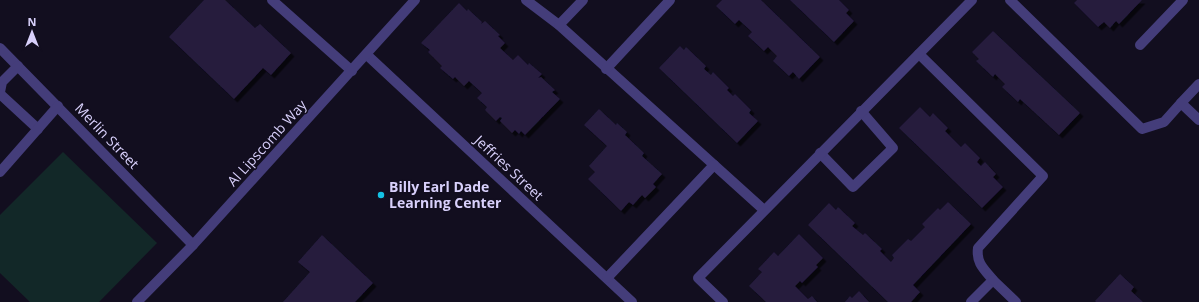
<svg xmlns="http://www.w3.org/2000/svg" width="1199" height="302" font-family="'Open Sans',sans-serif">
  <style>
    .green { fill: #122828 }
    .building { fill: #251c3e; filter: url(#shadow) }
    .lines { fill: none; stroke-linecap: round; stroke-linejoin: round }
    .minor { stroke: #443d7a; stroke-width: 10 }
    .poi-dot { fill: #14c2e4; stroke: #120e1f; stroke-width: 1.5 }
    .labels { text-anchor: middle; stroke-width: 3; stroke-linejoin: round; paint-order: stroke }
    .street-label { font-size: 14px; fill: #d8d0fb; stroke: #120e1f }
    .poi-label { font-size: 14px; font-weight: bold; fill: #d8d0fb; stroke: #120e1f; text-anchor: start }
  </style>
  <defs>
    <filter id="shadow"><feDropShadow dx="3.5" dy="3.5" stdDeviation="0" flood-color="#0009"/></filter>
  </defs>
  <rect width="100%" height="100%" fill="#120e1f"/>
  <path class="green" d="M63 152 157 243 99 302H30L0 273V215Z"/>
  <g class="building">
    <path d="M204 0H225L255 28 260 24 291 53 271 75 263 68 234 99 169 37Z"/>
    <path d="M722 0H761L820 57 799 79 793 72 789 76 773 61 777 56 768 47 764 51 748 36 752 32 739 20 735 24 716 6Z"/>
    <path d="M790 0H839L849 10 846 13 854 21 834 42Z"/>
    <path d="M1077 0H1142L1119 24 1116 21 1110 28 1104 22 1098 27 1074 3Z"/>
    <path d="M459 3 467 11 468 9 482 22 481 24 485 21 500 35 498 36 505 43 500 48 513 60 518 55 528 65 529 63 542 74 538 78 541 77 555 90 552 92 560 99 525 135 521 131 519 134 515 130 512 133 500 121 502 118 500 117 496 121 485 110 487 107 477 98 482 93 469 81 464 86 455 77 453 79 440 68 442 66 428 52 430 50 421 43Z"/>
    <path d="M993 31 1080 113 1059 135 1020 99 1018 102 1002 87 1005 84 995 74 993 77 976 61 979 59 972 52Z"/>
    <path d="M680 46 684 50 686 47 706 66 704 69 711 75 713 72 729 88 727 90 733 96 735 94 751 110 749 113 758 121 737 143 659 68Z"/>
    <path d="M920 107 930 117 933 113 948 128 945 131 961 147 965 143 980 158 977 162 981 166 985 162 996 174 993 177 1003 187 982 208 899 128Z"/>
    <path d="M599 109 616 125 617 123 627 132 625 135 644 153 642 156 662 174 653 184 656 187 645 198 642 195 633 205 629 202 621 211 588 179 595 172 589 166 607 146 584 125Z"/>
    <path d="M948 202 971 224 913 285 920 292 911 302H888L808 225 829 203 836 210 838 207 855 223 852 226 863 235 865 233 882 249 880 251 891 262 894 258 892 255 908 239 911 241 925 227 922 224 938 208 940 210Z"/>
    <path d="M799 234 823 258 816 265 818 267 802 283 800 281 795 286 808 299 812 296 817 302H766L749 286 762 272 758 269 774 252 778 256Z"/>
    <path d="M322 235 373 283 355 302H283L310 272 298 262Z"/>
    <path d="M1120 274 1134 287 1131 291 1143 302H1096L1095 301Z"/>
    <path d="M859 291 869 302H845L850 296 852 298Z"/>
  </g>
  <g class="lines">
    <g class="minor">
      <path d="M272 0 352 71"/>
      <path d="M526 0 559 25 764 210"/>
      <path d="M1010 0 1142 129 1164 122 1181 103"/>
      <path d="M559 25 583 0"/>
      <path d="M1140 45 1183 0"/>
      <path d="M0 48 193 245"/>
      <path d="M919 54 1043 176 978 248C976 263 984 269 993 280L971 302"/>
      <path d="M367 55 632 302"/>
      <path d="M606 69 670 0"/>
      <path d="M1199 84 1181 103 1199 120"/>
      <path d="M0 92 2 82 18 66"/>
      <path d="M0 94 38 129"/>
      <path d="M820 153 853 187 893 148 861 111"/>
      <path d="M0 172 58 106"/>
      <path d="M607 278 714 165"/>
      <path d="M993 280 1016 302"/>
      <path d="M137 302 193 245 415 0"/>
      <path d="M723 302 698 278 972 0"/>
    </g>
  </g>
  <circle class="poi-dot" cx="381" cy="195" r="4"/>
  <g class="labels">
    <g class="street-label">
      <text transform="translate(107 136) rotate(46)" y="5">Merlin Street</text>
      <text transform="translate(267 143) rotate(-48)" y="5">Al Lipscomb Way</text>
      <text transform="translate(509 168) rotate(43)" y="5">Jeffries Street</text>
    </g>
    <g class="poi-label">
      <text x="389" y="192">Billy Earl Dade<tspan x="389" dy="16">Learning Center</tspan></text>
    </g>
  </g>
  <g transform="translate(32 32)" stroke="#120e1f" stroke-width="3" paint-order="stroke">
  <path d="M0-3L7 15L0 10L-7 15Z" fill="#d8d0fb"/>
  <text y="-6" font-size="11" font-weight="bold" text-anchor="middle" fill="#d8d0fb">N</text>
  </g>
</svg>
